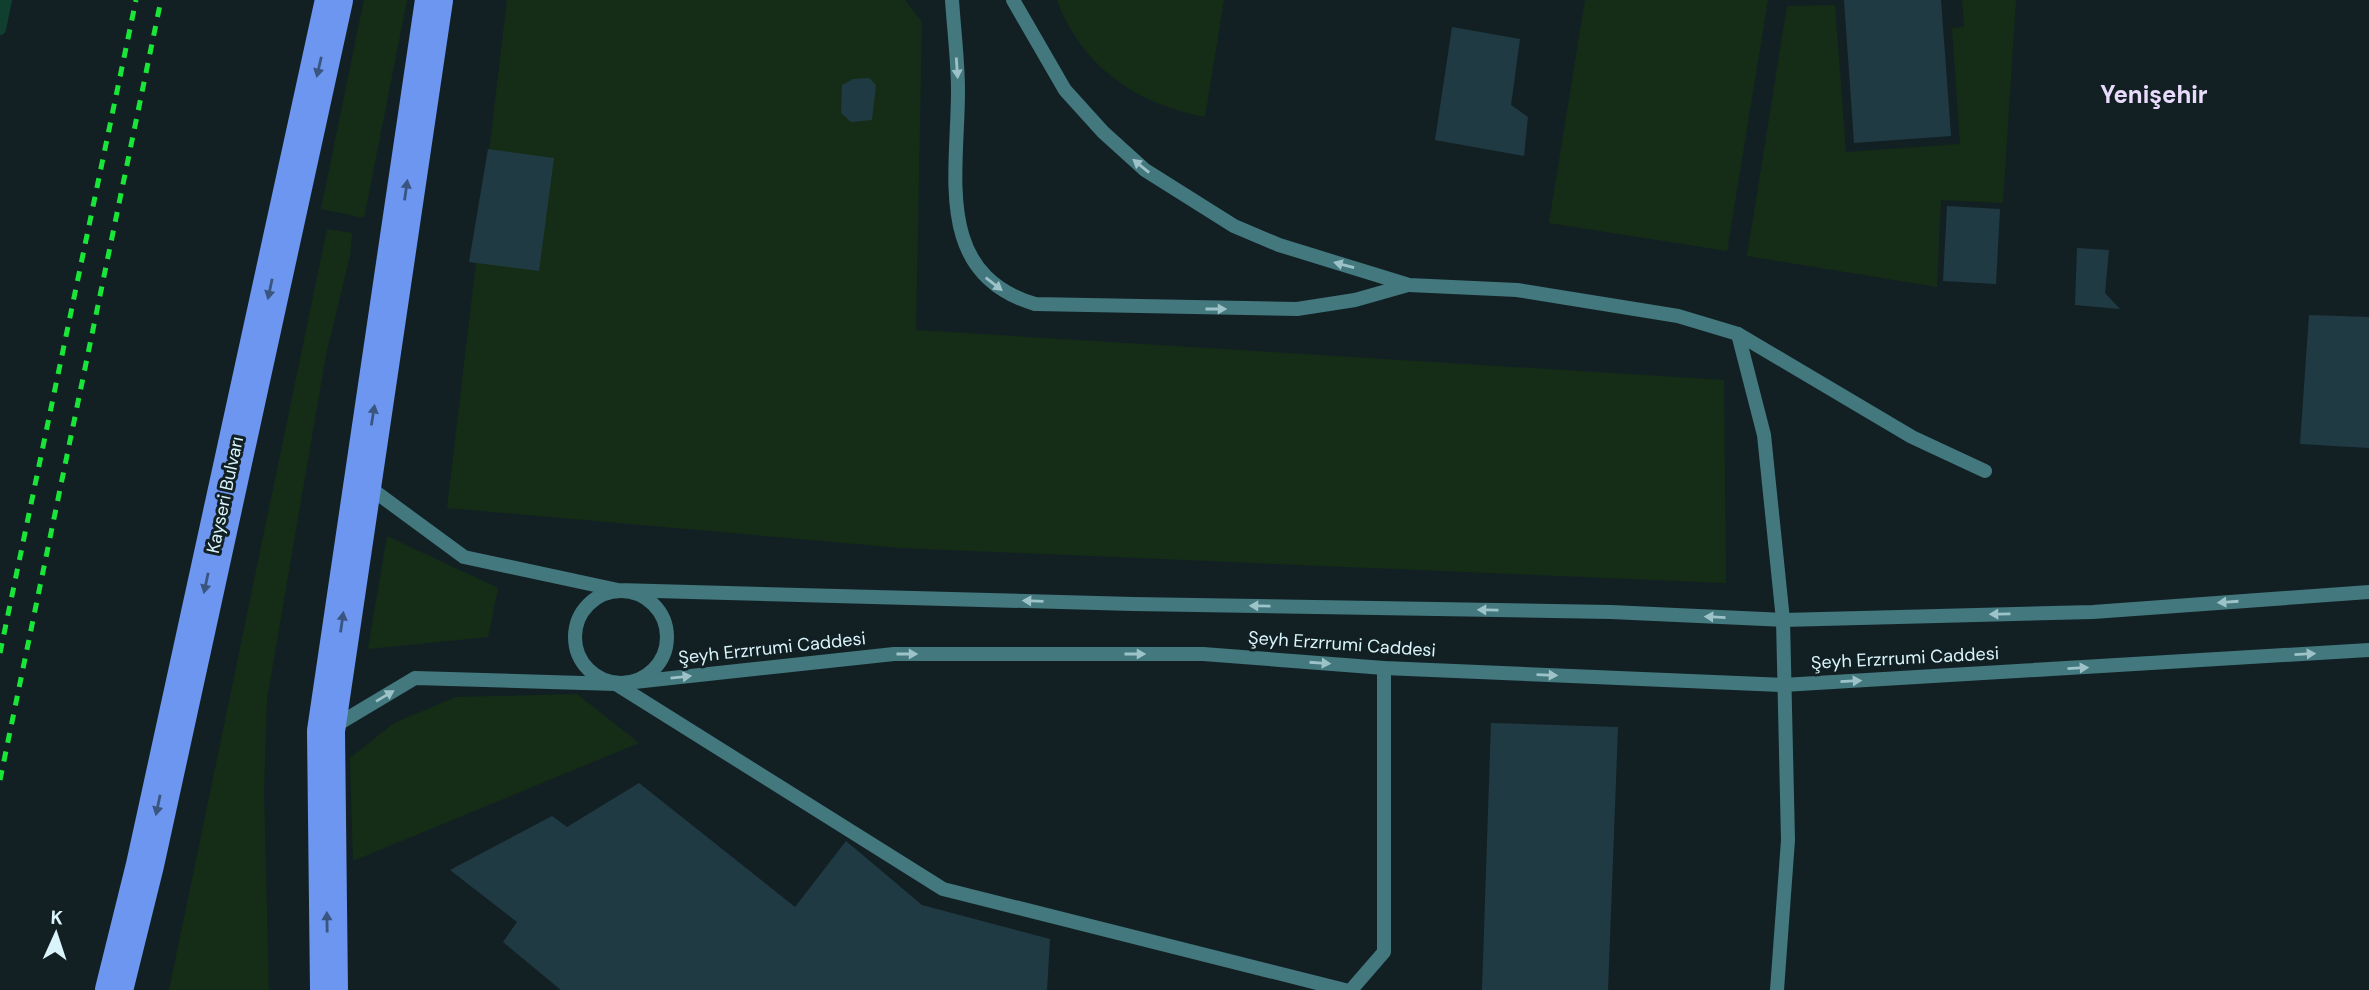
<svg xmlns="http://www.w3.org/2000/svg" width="2369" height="990" font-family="'DM Sans',sans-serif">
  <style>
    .green { fill: #152d16 }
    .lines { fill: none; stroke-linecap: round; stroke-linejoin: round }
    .stream { stroke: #103f30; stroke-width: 12 }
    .building { fill: #203a43 }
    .lane { stroke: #42787e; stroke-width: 14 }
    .street { stroke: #42787e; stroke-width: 14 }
    .primary { stroke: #6c96ef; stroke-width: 38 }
    .rail { stroke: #1ae639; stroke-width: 5; stroke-dasharray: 10 9; stroke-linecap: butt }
    .oneway { fill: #3a557f }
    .oneway2 { fill: #9dc3c9 }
    .labels { text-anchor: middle; stroke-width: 6; stroke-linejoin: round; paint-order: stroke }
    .street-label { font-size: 18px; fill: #d9f5fb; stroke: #122024 }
    .district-label { font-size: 24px; font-weight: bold; fill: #e8dbfb; stroke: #122024 }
  </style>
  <rect width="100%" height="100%" fill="#122024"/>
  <g class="green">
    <path d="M364 0H407L364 218 321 209Z"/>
    <path d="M507 0H905L922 22 916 330 1724 380 1726 583 902 548 447 508Z"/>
    <path d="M1057 0H1224L1205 117C1136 104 1082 67 1057 0Z"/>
    <path d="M1585 0H1768L1727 251 1549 223Z"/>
    <path d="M1962 0H2016L2003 203 1941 200 1937 287 1747 256 1787 6 1835 5 1846 152 1960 144 1952 28 1964 27Z"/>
    <path d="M327 229 352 233 350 256 326 355 267 699 264 791 269 990H169Z"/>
    <path d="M387 536 498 588 488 637 368 649Z"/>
    <path d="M577 694 639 743 353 861 350 758 394 723 456 697Z"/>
  </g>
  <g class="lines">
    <path class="stream" d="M0 29 6 0"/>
  </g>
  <g class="building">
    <path d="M1844 0H1941L1951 136 1854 143Z"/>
    <path d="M1452 27 1520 39 1511 105 1528 117 1524 156 1435 140Z"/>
    <path d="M869 78 876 85 872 120 851 122 841 113 842 85 853 79Z"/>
    <path d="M488 149 554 158 539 271 469 262Z"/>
    <path d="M1947 206 2000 209 1996 284 1943 281Z"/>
    <path d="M2077 248 2109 250 2105 293 2120 309 2075 305Z"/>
    <path d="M2309 315 2369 317V448L2300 444Z"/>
    <path d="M1491 723 1618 727 1608 990H1482Z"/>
    <path d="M639 783 795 907 846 841 922 905 1050 939 1047 990H561L503 942 517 922 450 870 552 816 567 827Z"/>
  </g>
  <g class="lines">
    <g class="lane">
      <circle cx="621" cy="637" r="46"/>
      <path d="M616 684 943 889 1345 990"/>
      <path d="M1351 990 1384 952V668"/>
    </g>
    <g class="street">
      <path d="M952 0C954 30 958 61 958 91 958 174 933 274 1035 304L1297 309 1355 300 1408 285"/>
      <path d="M1013 0 1065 90 1103 132 1145 170 1234 226 1279 245 1409 285 1517 290 1678 316 1738 334 1912 437 1985 471"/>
      <path d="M1738 334 1764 435 1783 620 1788 840 1777 990"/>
      <path d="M366 485 464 557 618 590 1133 604 1611 612 1783 620 2093 612 2369 592"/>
      <path d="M333 727 415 678 616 684 894 654H1203L1384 668 1783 685 2369 650"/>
    </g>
    <g class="primary">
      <path d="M114 990 145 865 334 0"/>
      <path d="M329 990 326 731 434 0"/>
    </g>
    <g class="rail">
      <path d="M0 653 136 0"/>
      <path d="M0 780 161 0"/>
    </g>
  </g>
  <defs><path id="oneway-solid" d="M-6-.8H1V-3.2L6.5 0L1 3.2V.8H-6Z" transform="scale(1.75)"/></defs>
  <g class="oneway">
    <use href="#oneway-solid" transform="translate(319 67) rotate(103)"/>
    <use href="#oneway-solid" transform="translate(406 190) rotate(-82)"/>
    <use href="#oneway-solid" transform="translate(270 289) rotate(102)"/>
    <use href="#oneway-solid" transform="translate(373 415) rotate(-81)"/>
    <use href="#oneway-solid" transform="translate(206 583) rotate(102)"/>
    <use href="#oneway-solid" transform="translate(342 622) rotate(-82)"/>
    <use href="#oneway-solid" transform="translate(158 805) rotate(102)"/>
    <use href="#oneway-solid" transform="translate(327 922) rotate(-91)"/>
  </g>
  <g class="oneway2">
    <use href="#oneway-solid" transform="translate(957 68) rotate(86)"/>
    <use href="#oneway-solid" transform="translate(1141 166) rotate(-141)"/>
    <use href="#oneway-solid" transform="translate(1344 265) rotate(-165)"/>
    <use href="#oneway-solid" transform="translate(994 284) rotate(38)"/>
    <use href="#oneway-solid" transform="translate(1216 309)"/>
    <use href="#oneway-solid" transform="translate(1033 601) rotate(-178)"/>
    <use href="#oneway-solid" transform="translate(2228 602) rotate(176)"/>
    <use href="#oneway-solid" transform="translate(1260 606) rotate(-179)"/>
    <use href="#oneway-solid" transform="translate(1488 610) rotate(-179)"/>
    <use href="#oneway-solid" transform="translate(2000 614) rotate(179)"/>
    <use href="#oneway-solid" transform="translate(1715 617) rotate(-177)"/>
    <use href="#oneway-solid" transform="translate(907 654)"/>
    <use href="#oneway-solid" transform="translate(1135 654)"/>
    <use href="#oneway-solid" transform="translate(2305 654) rotate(-3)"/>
    <use href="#oneway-solid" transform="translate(1320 663) rotate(4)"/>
    <use href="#oneway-solid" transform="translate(2078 668) rotate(-3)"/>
    <use href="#oneway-solid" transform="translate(1547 675) rotate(2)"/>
    <use href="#oneway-solid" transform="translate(681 677) rotate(-6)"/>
    <use href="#oneway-solid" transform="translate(1851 681) rotate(-3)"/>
    <use href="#oneway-solid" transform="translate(385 696) rotate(-31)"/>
  </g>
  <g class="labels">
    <g class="street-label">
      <text transform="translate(225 495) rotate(-78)" y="6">Kayseri Bulvarı</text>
      <text transform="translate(1342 644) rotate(4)" y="6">Şeyh Erzrrumi Caddesi</text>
      <text transform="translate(772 648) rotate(-6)" y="6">Şeyh Erzrrumi Caddesi</text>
      <text transform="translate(1905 658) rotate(-3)" y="6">Şeyh Erzrrumi Caddesi</text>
    </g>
    <g class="district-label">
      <text x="2154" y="103">Yenişehir</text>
    </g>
  </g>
  <g transform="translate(56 934) rotate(3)" stroke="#122024" stroke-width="5" paint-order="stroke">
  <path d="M0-5L12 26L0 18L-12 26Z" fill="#d9f5fb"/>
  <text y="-10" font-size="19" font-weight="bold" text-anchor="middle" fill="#d9f5fb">K</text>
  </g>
</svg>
